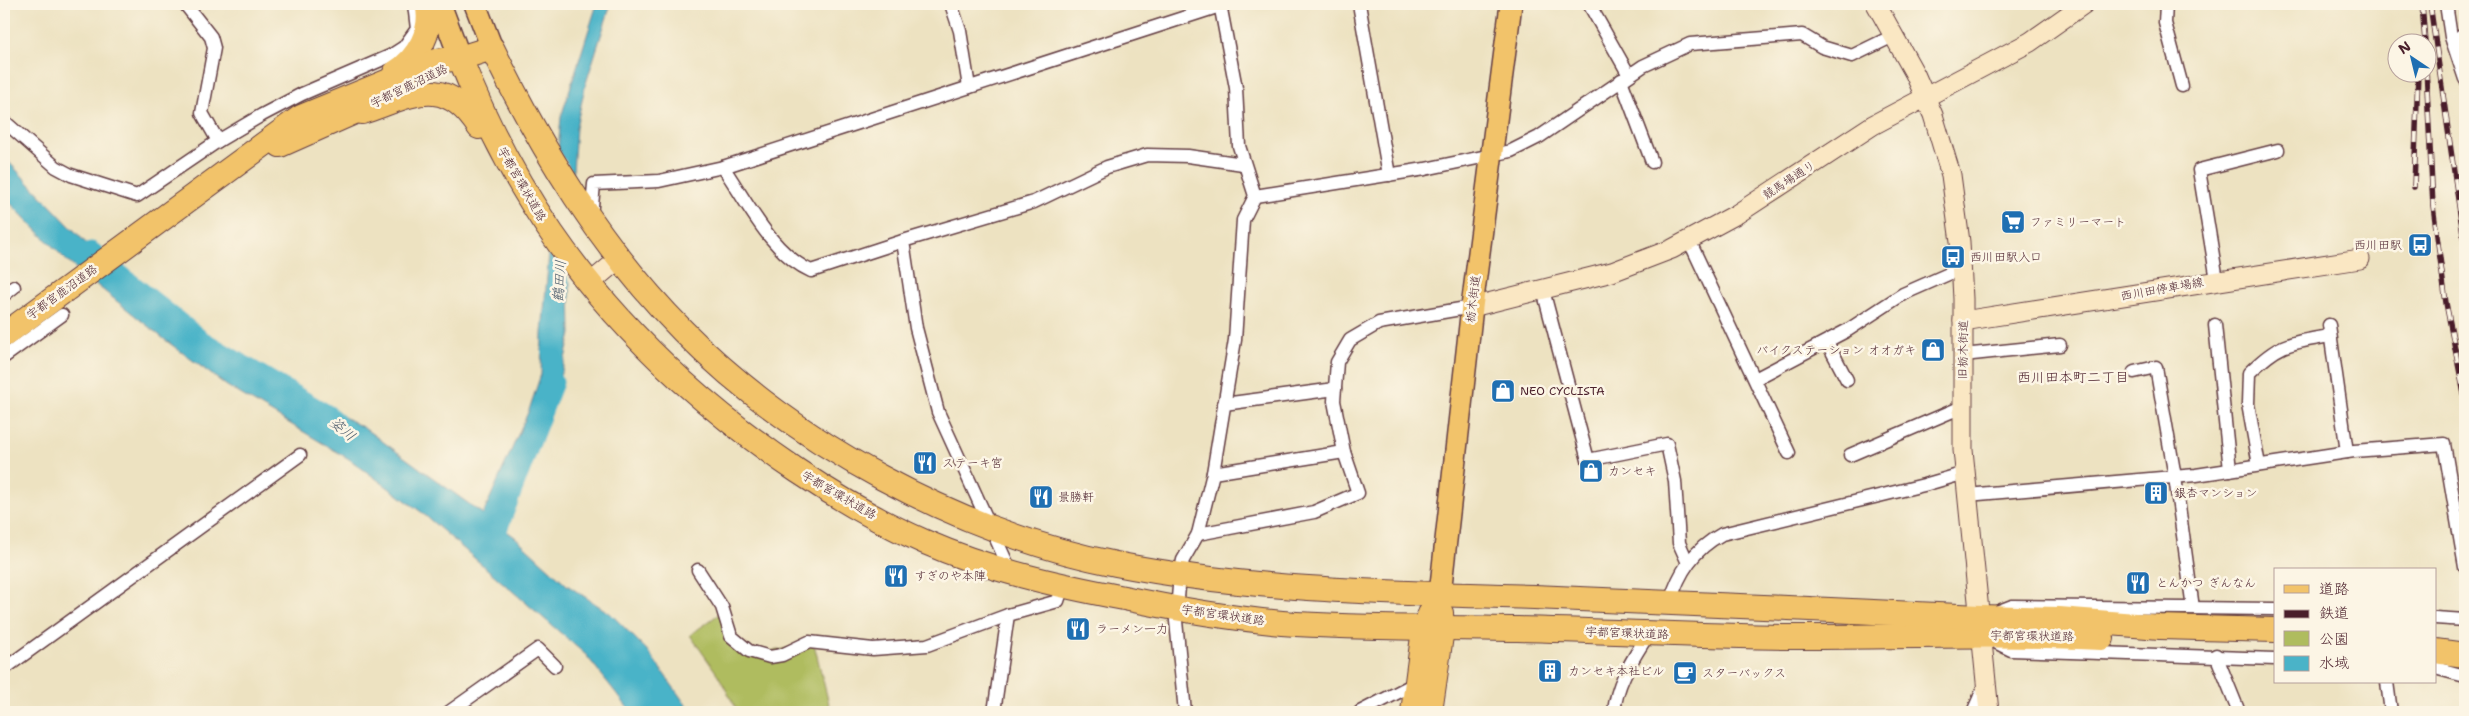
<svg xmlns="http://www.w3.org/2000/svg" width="2469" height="716" font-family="'Shantell Sans','Klee One',sans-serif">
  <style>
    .green { fill: #afbc5e; stroke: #7c6e44 }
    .water { fill: #4ab3c8; stroke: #4a697a }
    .pier { fill: #ede2c1 }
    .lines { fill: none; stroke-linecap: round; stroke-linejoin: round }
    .river { stroke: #4ab3c8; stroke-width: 21 }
    .street-casing { stroke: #623c42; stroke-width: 15 }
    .secondary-casing { stroke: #623c42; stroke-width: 21 }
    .primary-casing { stroke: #623c42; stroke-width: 24 }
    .highway-casing { stroke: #623c42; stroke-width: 26 }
    .street { stroke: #fff; stroke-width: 12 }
    .secondary { stroke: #fae7c3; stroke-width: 19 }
    .primary { stroke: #f2c36a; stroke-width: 21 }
    .highway { stroke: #f2c36a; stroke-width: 24 }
    .rail-casing { stroke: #4a1f2b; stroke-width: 5.5 }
    .rail { stroke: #fcf5e5; stroke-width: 4; stroke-dasharray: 11; stroke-linecap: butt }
    .labels { text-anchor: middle; stroke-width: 5; stroke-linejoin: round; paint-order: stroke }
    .street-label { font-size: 12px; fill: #4a1f2b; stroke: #fcf5e5 }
    .poi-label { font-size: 12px; fill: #4a1f2b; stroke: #fcf5e5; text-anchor: start }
    .water-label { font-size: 14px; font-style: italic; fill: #4a5a6a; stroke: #fcf5e5 }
    .neighbourhood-label { font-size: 14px; fill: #4a1f2b; stroke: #fcf5e5 }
  </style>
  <rect width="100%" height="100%" fill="#fcf5e5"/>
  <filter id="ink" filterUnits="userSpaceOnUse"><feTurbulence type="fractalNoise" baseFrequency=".02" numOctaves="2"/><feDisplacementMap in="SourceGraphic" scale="10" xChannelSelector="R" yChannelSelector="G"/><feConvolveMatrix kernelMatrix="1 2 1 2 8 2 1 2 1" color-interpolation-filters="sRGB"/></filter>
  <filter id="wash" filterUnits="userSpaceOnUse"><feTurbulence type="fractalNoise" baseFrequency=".0096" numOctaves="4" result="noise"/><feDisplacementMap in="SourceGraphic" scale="20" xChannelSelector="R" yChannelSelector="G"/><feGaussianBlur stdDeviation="1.12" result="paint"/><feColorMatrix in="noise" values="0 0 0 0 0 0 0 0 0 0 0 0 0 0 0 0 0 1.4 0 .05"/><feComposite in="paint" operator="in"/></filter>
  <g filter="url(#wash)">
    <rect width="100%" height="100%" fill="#ede2c1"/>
    <path class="green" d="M719 614 749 655 814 644 831 712H738L718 675 690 635Z"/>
    <path class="water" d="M597 4H611L586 83 576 127 569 231 571 334 562 371 509 477 499 507 497 524 515 537 567 585 611 614 647 650 691 712H631L586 655 420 511 349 459 227 386 164 339 68 262 4 197V157L130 289 187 334 249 377 296 402 337 413 364 428 483 514 529 410 541 374 542 333 561 117Z"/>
    <path class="pier" d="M556 146 575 177 572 231 573 285 547 250Z"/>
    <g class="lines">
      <g class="river">
        <path d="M91 252 200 340 327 415 336 423"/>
        <path d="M488 553 553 382"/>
      </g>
    </g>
  </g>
  <g filter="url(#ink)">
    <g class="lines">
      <defs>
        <g id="street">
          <path d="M185 4 211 37 214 48 202 113 218 141"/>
          <path d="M951 4 960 31 969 87"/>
          <path d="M1359 4 1389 175"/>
          <path d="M1589 4 1629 75"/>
          <path d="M2166 4 2165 23 2182 86"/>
          <path d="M2446 4 2451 37 2465 79"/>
          <path d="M2465 32 2453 43H2465"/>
          <path d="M1621 80 1652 162"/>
          <path d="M4 121 56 167 71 175 137 196 218 141 262 115 302 94 390 56 404 47 417 29 414 4"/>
          <path d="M723 167C747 202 771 253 811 271L903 241"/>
          <path d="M1255 196 1425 169 1511 151 1539 137 1643 66 1690 44 1802 35 1822 47 1852 56 1895 35"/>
          <path d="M591 217 594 184 659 181 723 167 1226 4"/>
          <path d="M1689 240 1789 453"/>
          <path d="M2217 280 2199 170 2278 150"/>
          <path d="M1543 290 1588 460 1667 444 1675 481 1679 543 1688 563"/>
          <path d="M4 295 14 287"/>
          <path d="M2215 325 2230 470"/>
          <path d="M2329 325 2347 452"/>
          <path d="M1827 342 1847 380"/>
          <path d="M1963 355 2060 345"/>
          <path d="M4 357 62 315"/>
          <path d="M2134 372 2156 367 2175 477 2193 608"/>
          <path d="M1755 379 1848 330 1903 294 1962 268"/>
          <path d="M1224 404 1335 389"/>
          <path d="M1850 455 1962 407"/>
          <path d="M2259 465 2248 404 2249 373C2279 343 2289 343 2330 336"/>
          <path d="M1213 473 1344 452"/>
          <path d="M1967 495 2196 475 2354 451 2444 444 2465 567"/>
          <path d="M1198 534 1314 512 1358 493 1344 452 1334 401 1337 362 1350 340 1379 323 1472 307"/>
          <path d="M698 570 722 607 731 636 749 651 770 657 782 655 809 642 873 649 927 645 1008 615"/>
          <path d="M1012 574 938 412 916 328 903 241 1034 202 1107 167 1147 155 1188 156 1243 164"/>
          <path d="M1670 602C1679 572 1694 549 1722 534L1924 485 1965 473"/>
          <path d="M1999 611 2012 606 2275 609"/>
          <path d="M2435 618 2465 620"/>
          <path d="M1993 641 2011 650 2275 659"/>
          <path d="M2216 655 2239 712"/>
          <path d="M2435 668 2465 676"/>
          <path d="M4 669 300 455"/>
          <path d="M2387 682 2391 712"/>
          <path d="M449 712 538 649 555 666"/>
          <path d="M994 712 1008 615 1058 601 1063 586"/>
          <path d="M1185 712 1176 621 1180 575 1183 560 1198 534 1213 473 1235 340 1243 220 1255 196 1239 146 1236 88 1220 4"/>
          <path d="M1360 712 1416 683"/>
          <path d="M1614 712C1617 681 1633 659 1649 633"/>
          <path d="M1973 712 1985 685"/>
        </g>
        <g id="secondary">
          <path d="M1876 4 1915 74 1933 115 1951 175 1960 242 1963 299V450L1989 712"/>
          <path d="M589 284 620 258"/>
          <path d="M1472 307 1612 272 1672 249 1737 214 1873 125 2030 42 2084 4"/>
          <path d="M1963 321 2360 259"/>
        </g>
        <g id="primary">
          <path d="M440 4 460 58"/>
          <path d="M475 4 492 48"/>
          <path d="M1440 594 1472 307 1511 4"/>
        </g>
        <g id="highway">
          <path d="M460 58C511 188 580 288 682 381 751 443 840 505 925 542 989 570 1056 585 1124 598 1176 609 1229 618 1282 623 1361 629 1440 627 1518 629 1609 631 1700 636 1791 637 1895 637 1999 633 2102 638"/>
          <path d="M395 73C418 59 434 30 427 4"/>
          <path d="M362 112C413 95 444 73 479 127"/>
          <path d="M280 145 377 102"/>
          <path d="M4 335 301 117 437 61 460 58 492 48C542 151 602 249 683 331 794 444 961 533 1116 564 1253 591 1395 593 1534 597 1683 603 1831 610 1980 617L2059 619 2160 627 2275 630"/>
          <path d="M2435 651 2465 655"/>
          <path d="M1413 712 1424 629 1430 614"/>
          <path d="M1430 712 1442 629 1441 613"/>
        </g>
      </defs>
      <use href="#street" class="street-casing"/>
      <use href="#secondary" class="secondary-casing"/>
      <use href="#primary" class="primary-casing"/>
      <use href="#highway" class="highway-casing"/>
      <use href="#street" class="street"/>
      <use href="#secondary" class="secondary"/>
      <use href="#primary" class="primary"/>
      <use href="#highway" class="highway"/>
      <defs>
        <g id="rail">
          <path d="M2422 4 2425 42"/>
          <path d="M2430 4 2465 248"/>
          <path d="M2426 68 2433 206 2446 303 2465 399"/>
          <path d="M2414 187 2418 72"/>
        </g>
      </defs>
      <use href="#rail" class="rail-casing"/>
      <use href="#rail" class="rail"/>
    </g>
  </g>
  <defs>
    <symbol id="supermarket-square" viewBox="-11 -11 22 22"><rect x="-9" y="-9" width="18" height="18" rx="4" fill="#1f6fb2" stroke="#fcf5e5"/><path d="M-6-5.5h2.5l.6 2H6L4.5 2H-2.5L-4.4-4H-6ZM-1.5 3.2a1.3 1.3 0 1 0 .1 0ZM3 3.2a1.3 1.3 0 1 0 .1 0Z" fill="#fff"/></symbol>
    <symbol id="bus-square" viewBox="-11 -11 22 22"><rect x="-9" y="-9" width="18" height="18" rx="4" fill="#1f6fb2" stroke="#fcf5e5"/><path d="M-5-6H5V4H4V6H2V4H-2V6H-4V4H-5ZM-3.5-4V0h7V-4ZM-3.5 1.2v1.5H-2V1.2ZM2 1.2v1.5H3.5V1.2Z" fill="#fff"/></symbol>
    <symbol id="shop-square" viewBox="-11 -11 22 22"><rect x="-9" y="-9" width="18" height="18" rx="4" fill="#1f6fb2" stroke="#fcf5e5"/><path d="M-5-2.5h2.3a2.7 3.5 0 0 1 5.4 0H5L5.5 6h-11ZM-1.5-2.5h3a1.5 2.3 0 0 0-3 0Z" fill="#fff"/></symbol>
    <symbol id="restaurant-square" viewBox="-11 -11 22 22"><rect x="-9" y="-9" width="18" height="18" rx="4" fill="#1f6fb2" stroke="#fcf5e5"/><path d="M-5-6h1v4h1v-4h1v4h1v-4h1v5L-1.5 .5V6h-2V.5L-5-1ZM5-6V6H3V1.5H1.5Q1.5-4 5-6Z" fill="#fff"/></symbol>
    <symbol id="building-square" viewBox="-11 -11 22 22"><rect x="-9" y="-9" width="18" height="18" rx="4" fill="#1f6fb2" stroke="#fcf5e5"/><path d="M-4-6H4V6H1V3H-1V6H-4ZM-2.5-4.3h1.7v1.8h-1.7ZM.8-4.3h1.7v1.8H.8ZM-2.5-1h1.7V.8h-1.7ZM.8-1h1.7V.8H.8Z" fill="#fff"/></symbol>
    <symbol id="cafe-square" viewBox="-11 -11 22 22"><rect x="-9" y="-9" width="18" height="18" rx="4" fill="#1f6fb2" stroke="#fcf5e5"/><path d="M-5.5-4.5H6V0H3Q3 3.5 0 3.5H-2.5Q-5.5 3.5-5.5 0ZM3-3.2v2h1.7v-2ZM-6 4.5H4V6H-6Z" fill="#fff"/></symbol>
  </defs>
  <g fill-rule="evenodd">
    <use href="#supermarket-square" x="1999" y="208" width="28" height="28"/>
    <use href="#bus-square" x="2406" y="231" width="28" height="28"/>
    <use href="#bus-square" x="1939" y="243" width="28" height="28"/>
    <use href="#shop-square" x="1919" y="336" width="28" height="28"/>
    <use href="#shop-square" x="1489" y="377" width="28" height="28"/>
    <use href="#restaurant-square" x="911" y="449" width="28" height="28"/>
    <use href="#shop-square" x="1577" y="457" width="28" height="28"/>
    <use href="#building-square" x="2142" y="479" width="28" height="28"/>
    <use href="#restaurant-square" x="1027" y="483" width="28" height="28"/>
    <use href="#restaurant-square" x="882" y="562" width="28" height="28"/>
    <use href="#restaurant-square" x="2124" y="569" width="28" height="28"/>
    <use href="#restaurant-square" x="1064" y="615" width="28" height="28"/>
    <use href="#building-square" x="1536" y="657" width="28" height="28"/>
    <use href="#cafe-square" x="1671" y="659" width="28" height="28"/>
  </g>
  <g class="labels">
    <g class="street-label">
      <text transform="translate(409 86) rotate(-26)" y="4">宇都宮鹿沼道路</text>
      <text transform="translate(1789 180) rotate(-33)" y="4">競馬場通り</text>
      <text transform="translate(522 184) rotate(60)" y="4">宇都宮環状道路</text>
      <text transform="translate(2162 289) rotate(-10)" y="4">西川田停車場線</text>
      <text transform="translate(62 292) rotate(-36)" y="4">宇都宮鹿沼道路</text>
      <text transform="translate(1473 299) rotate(-83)" y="4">栃木街道</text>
      <text transform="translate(1963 350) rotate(-89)" y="4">旧栃木街道</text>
      <text transform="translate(839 495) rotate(30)" y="4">宇都宮環状道路</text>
      <text transform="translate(1223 615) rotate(8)" y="4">宇都宮環状道路</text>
      <text transform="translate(1627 633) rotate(2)" y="4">宇都宮環状道路</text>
      <text transform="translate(2032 636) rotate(1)" y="4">宇都宮環状道路</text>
    </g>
    <g class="poi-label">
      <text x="2030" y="226">ファミリーマート</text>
      <text x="2402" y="249" text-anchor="end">西川田駅</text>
      <text x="1970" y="261">西川田駅入口</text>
      <text x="1916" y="354" text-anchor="end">バイクステーション オオガキ</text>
      <text x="1520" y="395">NEO CYCLISTA</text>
      <text x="942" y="467">ステーキ宮</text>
      <text x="1608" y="475">カンセキ</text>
      <text x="2174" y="497">銀杏マンション</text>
      <text x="1058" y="501">景勝軒</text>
      <text x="914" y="580">すぎのや本陣</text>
      <text x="2156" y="587">とんかつ ぎんなん</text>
      <text x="1096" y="633">ラーメン一力</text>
      <text x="1568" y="675">カンセキ本社ビル</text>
      <text x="1702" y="677">スターバックス</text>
    </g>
    <g class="water-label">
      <text transform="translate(559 281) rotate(-86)" y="5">鶴田川</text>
      <text transform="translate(343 429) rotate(40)" y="5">姿川</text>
    </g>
    <g class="neighbourhood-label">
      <text x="2073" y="382">西川田本町二丁目</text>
    </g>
  </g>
  <rect width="2469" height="716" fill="none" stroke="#fcf5e5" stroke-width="20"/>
  <rect x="2274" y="568" width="162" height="115" fill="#fcf5e5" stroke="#b59f9b"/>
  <rect x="2284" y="585" width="25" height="8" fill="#f2c36a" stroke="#b59f9b"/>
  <text x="2319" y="594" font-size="15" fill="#4a1f2b">道路</text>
  <rect x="2284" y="610" width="25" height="8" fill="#4a1f2b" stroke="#b59f9b"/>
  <text x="2319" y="618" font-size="15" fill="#4a1f2b">鉄道</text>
  <rect x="2284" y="631" width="25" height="15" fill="#afbc5e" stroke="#b59f9b"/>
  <text x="2319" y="644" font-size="15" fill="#4a1f2b">公園</text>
  <rect x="2284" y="656" width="25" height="15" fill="#4ab3c8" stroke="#b59f9b"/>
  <text x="2319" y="668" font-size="15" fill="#4a1f2b">水域</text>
  <g transform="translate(2412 58) rotate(325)"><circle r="24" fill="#fcf5e5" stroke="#b59f9b"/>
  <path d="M0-4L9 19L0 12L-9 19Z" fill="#1f6fb2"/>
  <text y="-8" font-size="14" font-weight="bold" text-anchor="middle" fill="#4a1f2b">N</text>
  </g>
</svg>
